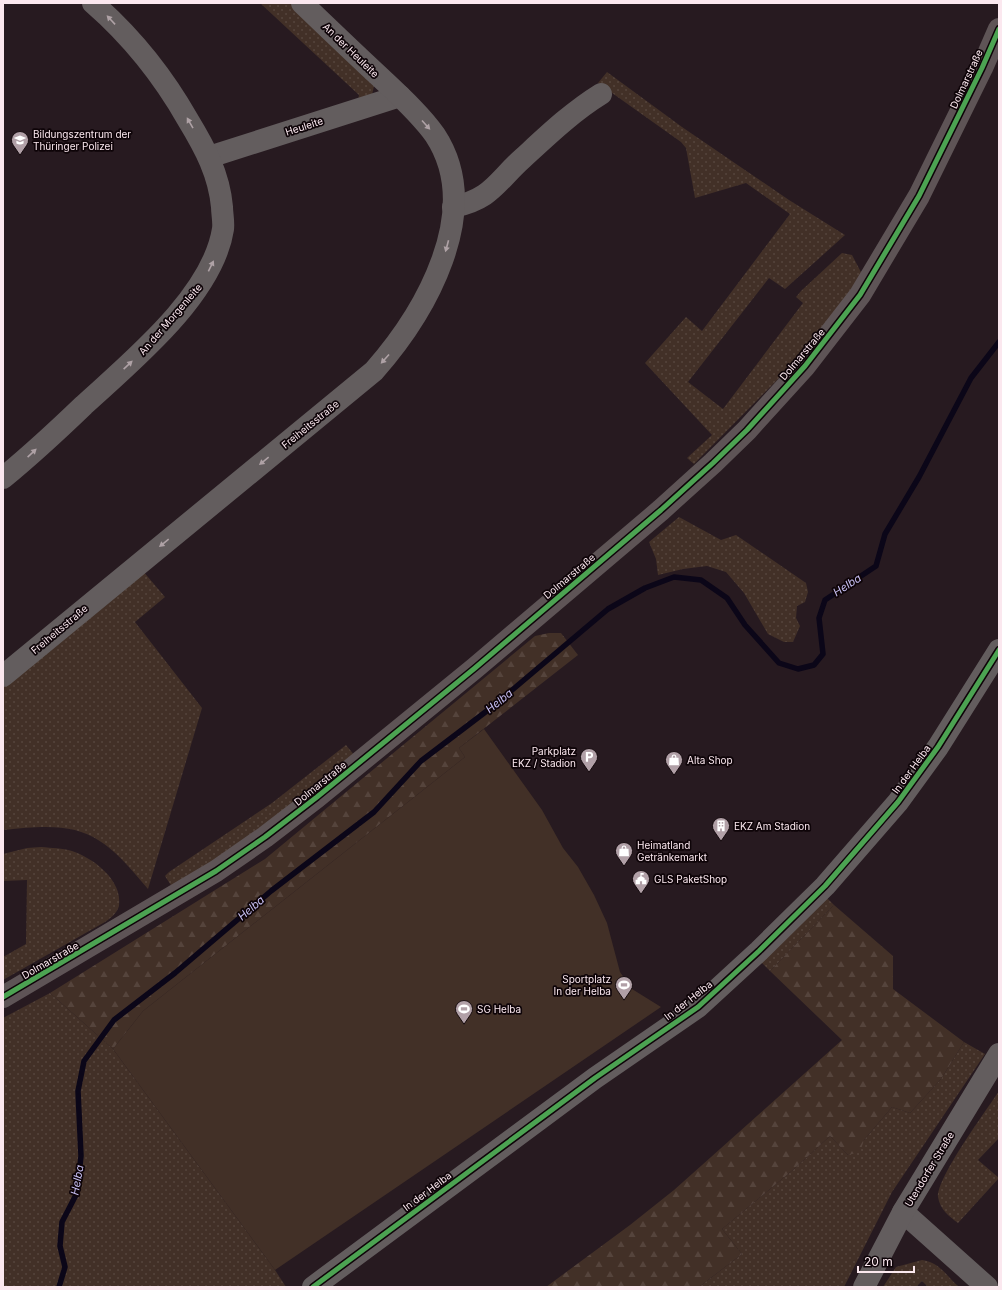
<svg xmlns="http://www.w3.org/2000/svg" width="1002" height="1290" font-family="Inter,sans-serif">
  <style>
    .grass { fill: url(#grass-dots) }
    .forest { fill: url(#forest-firs) }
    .pitch { fill: #423027 }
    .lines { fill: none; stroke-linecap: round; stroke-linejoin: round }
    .stream { stroke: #0b0618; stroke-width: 5.5 }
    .minor { stroke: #635d5e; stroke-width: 22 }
    .major { stroke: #5e5456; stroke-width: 22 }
    .cycleway-casing { stroke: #0e0408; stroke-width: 8 }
    .cycleway { stroke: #4ca352; stroke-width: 5 }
    .oneway { fill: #afa2a6 }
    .labels { text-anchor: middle; stroke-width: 3.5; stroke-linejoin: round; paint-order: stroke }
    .street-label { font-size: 10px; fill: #fbe8ef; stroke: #0e0408 }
    .poi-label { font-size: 10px; fill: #fbe8ef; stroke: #0e0408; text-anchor: start }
    .water-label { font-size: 11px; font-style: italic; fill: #c8c0f4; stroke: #0e0408 }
  </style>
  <defs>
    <pattern id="grass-dots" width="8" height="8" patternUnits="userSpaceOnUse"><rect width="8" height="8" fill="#423027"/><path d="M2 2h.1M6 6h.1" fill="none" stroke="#55443c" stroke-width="1.8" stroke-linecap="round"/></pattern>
    <pattern id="forest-firs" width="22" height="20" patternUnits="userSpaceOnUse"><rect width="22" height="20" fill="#423027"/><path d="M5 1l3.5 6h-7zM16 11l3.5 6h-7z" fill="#55443c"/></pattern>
  </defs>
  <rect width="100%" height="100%" fill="#271a20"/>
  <g class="grass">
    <path d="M260 3H294L374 86 372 95 357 106 359 95Z"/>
    <path d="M607 72 682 127 789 200 845 235 785 289 769 278 688 382 723 409 803 303 796 297 801 291 842 253 852 255 862 274 831 317 795 362 694 464 687 458 712 435 645 363 686 317 702 331 790 214 746 183 695 198 686 148 681 142 598 83Z"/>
    <path d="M679 517 721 540 736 535 806 583 808 592 805 602 797 606 796 618 800 626 793 642H784L768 634 744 593 726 572 707 566 683 569 658 575 656 559 649 542Z"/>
    <path d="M142 570 165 597 135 622 202 708 148 889C99 829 80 821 3 830V684Z"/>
    <path d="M346 745 355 756 248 838 172 887 165 876 169 872 272 803Z"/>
    <path d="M41 847C52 848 62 848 72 851 93 858 123 880 119 906 117 913 111 918 105 922L3 980V957L26 944 27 880 3 881V854L27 848Z"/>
    <path d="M826 897 834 905 770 971 761 962Z"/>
    <path d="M50 993 113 1049 275 1270 286 1287H3V1018Z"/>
    <path d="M964 1042 985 1054 892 1192 844 1287H699L742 1254 722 1229 794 1169 830 1136 848 1155 864 1140 892 1107 910 1113 941 1079Z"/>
    <path d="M999 1091V1138L978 1160 999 1178 958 1223C949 1216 940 1210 938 1197 937 1177 986 1111 999 1091Z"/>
    <path d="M922 1260C941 1263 945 1275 959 1287H928L922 1281 916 1287H883L896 1267Z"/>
  </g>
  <g class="forest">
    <path d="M549 633H561L578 655 459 748 465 757 143 1011 113 1049 50 993 265 859 535 636Z"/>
    <path d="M834 905 893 956V989L964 1042 941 1079 910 1113 892 1107 864 1140 860 1152 848 1155 830 1136 794 1169 722 1229 742 1254 699 1287H546L630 1225 674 1190 842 1040 770 971Z"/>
  </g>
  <path class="pitch" d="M484 729 542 810 563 848 578 867 594 895 607 923 620 972 632 989 661 1007 275 1270 113 1049 143 1011 465 757 459 748Z"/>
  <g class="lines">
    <path class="stream" d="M59 1287 65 1267 60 1246 62 1222 77 1193 81 1156 78 1091 84 1061 114 1020 175 973 271 891 374 812 421 761 492 707 608 609 645 588 674 577 701 580 727 598 745 625 779 663 798 669 814 665 823 654 819 618 825 600 876 566 885 534 919 477 971 378 999 342"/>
    <g class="minor">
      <path d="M209 157 400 96"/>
      <path d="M453 207C492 199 496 182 523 158 548 135 572 112 601 94"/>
      <path d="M3 478C31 455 58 430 84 405 132 361 213 295 223 229 224 222 222 214 222 207 219 174 205 148 188 120 163 76 132 37 93 3"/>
      <path d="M3 676 374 371C425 313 485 211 435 135 421 115 399 95 381 78 354 53 328 28 302 3"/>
      <path d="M903 1212 987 1287"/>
      <path d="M313 1287 595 1078 698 1007 759 951 825 886 898 802 938 747 999 650"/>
      <path d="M864 1287 903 1212 999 1054"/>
    </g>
    <path class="major" d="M3 997 216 871 265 837 317 797 475 668 661 510 713 463 747 430 805 366 860 295 919 196 982 68 999 29"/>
    <defs>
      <g id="cycleway">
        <path d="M3 997 216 871 265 837 317 797 475 668 661 510 713 463 747 430 805 366 860 295 919 196 982 68 999 29"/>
        <path d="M313 1287 595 1078 698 1007 759 951 825 886 898 802 938 747 999 650"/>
      </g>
    </defs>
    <use href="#cycleway" class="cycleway-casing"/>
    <use href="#cycleway" class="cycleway"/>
  </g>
  <defs><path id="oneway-solid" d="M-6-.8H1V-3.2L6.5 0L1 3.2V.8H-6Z"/></defs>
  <g class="oneway">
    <use href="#oneway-solid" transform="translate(111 20) rotate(-133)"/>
    <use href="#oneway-solid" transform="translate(190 123) rotate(-120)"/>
    <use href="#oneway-solid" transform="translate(426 125) rotate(48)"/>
    <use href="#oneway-solid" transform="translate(447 246) rotate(105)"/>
    <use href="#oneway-solid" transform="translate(211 266) rotate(-64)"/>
    <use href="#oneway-solid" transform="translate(385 359) rotate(132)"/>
    <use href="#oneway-solid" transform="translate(128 365) rotate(-43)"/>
    <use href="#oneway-solid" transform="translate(32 453) rotate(-43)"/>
    <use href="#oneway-solid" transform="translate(264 461) rotate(141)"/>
    <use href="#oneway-solid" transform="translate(164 543) rotate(141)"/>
  </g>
  <defs>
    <symbol id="school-pin" viewBox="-11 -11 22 30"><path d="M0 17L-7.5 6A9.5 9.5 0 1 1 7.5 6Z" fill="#b1a0a7" stroke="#0e0408"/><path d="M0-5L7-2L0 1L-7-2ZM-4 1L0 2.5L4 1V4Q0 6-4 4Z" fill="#fff"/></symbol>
    <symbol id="parking-pin" viewBox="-11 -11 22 30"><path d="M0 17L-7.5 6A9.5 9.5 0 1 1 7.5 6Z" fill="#b1a0a7" stroke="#0e0408"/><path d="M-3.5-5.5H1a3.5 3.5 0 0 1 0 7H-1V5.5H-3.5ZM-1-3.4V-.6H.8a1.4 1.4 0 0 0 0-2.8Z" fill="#fff"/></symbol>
    <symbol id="shop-pin" viewBox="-11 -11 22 30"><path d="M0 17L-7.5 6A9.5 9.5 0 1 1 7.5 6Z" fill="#b1a0a7" stroke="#0e0408"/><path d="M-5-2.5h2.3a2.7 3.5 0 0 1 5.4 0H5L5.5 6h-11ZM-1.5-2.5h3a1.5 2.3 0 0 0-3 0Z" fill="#fff"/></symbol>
    <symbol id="building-pin" viewBox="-11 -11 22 30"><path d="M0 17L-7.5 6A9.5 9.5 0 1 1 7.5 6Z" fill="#b1a0a7" stroke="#0e0408"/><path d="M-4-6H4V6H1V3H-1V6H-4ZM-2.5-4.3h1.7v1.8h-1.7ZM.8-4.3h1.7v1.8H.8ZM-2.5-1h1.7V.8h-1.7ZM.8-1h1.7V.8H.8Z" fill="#fff"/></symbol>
    <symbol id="civic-pin" viewBox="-11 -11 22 30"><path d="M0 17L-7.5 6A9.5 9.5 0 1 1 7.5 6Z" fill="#b1a0a7" stroke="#0e0408"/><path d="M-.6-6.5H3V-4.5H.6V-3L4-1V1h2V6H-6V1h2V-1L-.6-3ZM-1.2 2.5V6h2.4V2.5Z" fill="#fff"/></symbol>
    <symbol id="stadium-pin" viewBox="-11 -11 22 30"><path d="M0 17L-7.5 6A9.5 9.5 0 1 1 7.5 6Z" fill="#b1a0a7" stroke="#0e0408"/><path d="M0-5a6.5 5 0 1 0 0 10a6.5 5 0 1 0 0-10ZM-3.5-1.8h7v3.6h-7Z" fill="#fff"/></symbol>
  </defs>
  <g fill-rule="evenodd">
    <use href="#school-pin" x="10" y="130" width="20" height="27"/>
    <use href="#parking-pin" x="579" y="747" width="20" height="27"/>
    <use href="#shop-pin" x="664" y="750" width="20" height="27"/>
    <use href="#building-pin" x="711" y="816" width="20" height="27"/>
    <use href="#shop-pin" x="614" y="841" width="20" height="27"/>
    <use href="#civic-pin" x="631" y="869" width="20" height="27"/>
    <use href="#stadium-pin" x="614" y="975" width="20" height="27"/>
    <use href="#stadium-pin" x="454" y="999" width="20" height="27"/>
  </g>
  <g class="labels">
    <g class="street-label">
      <text transform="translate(351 50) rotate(44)" y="4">An der Heuleite</text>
      <text transform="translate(966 79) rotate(-65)" y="4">Dolmarstraße</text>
      <text transform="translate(304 126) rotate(-18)" y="4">Heuleite</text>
      <text transform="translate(170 319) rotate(-49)" y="4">An der Morgenleite</text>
      <text transform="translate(802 354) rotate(-50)" y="4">Dolmarstraße</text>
      <text transform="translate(310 424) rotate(-39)" y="4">Freiheitsstraße</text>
      <text transform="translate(569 576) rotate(-40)" y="4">Dolmarstraße</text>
      <text transform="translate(59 629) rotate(-40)" y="4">Freiheitsstraße</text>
      <text transform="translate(911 769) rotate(-54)" y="4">In der Helba</text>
      <text transform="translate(320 783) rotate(-39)" y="4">Dolmarstraße</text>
      <text transform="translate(50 960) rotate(-30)" y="4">Dolmarstraße</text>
      <text transform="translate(688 1000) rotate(-38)" y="4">In der Helba</text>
      <text transform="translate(929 1169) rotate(-59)" y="4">Utendorfer Straße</text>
      <text transform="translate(427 1191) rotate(-37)" y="4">In der Helba</text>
    </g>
    <g class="poi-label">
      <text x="33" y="138">Bildungszentrum der<tspan x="33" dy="12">Thüringer Polizei</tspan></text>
      <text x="576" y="755" text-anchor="end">Parkplatz<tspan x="576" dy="12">EKZ / Stadion</tspan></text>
      <text x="687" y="764">Alta Shop</text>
      <text x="734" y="830">EKZ Am Stadion</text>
      <text x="637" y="849">Heimatland<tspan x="637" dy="12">Getränkemarkt</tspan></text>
      <text x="654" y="883">GLS PaketShop</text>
      <text x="611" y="983" text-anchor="end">Sportplatz<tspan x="611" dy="12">In der Helba</tspan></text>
      <text x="477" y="1013">SG Helba</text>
    </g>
    <g class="water-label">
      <text transform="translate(847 585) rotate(-33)" y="4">Helba</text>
      <text transform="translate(499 701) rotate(-39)" y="4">Helba</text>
      <text transform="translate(251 908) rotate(-41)" y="4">Helba</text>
      <text transform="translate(77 1180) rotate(-80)" y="4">Helba</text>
    </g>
  </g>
  <rect width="1002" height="1290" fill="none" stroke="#fbe8ef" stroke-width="8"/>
  <path d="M858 1266v6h56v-6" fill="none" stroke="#fbe8ef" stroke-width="2"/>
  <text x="864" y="1266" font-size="12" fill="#fbe8ef" stroke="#0e0408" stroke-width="3" paint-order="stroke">20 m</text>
</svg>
